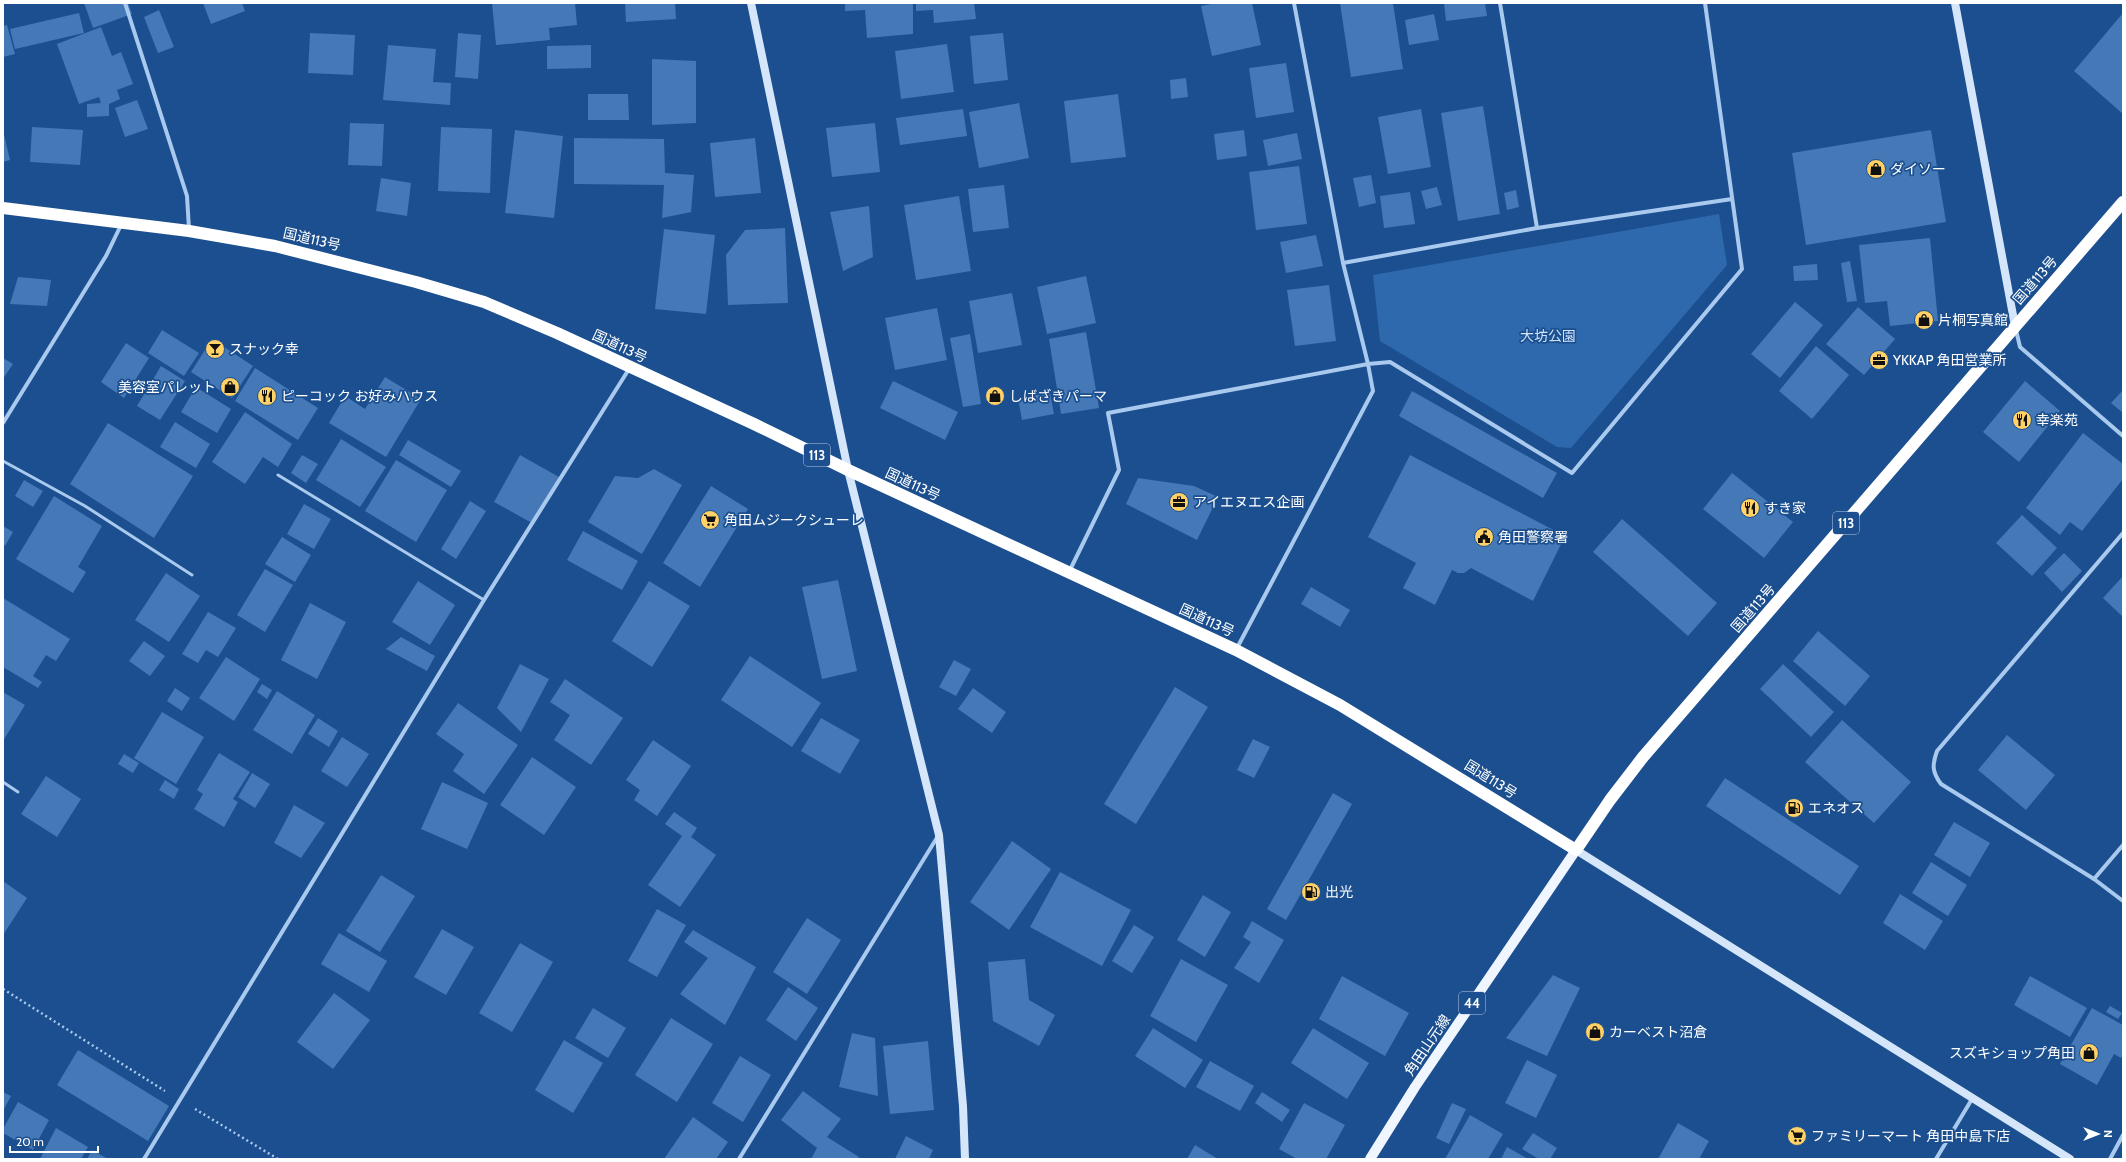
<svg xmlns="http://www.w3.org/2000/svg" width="2126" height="1162" font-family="Cabin,'Noto Sans JP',sans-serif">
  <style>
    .green { fill: #2e69ad }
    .building { fill: #4478b7 }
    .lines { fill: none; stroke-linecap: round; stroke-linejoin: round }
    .path { stroke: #a9c9ee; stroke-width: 2.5; stroke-dasharray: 2 3; stroke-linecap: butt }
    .lane { stroke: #a9c9ee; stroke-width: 3 }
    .street { stroke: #a9c9ee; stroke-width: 4 }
    .secondary { stroke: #d6e6fa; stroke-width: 8 }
    .primary { stroke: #f0f6ff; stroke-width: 10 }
    .highway { stroke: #fff; stroke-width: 12 }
    .labels { text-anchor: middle; stroke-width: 3.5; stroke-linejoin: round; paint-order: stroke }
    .shield { fill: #1b4f8f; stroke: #bbcadd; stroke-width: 1 }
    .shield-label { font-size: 13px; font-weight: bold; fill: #fff }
    .poi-label { font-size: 14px; fill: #fff; stroke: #1b4f8f; text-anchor: start }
    .street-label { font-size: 14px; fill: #fff; stroke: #1b4f8f }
    .park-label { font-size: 14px; fill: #cfe3fa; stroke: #1b4f8f }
  </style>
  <rect width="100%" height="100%" fill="#1b4f8f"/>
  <path class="green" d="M1719 214 1727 265 1571 448 1557 447 1380 341 1373 275Z"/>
  <g class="building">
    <path d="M84 3H128L132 14 93 28Z"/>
    <path d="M203 3H242L245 11 211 24Z"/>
    <path d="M492 3H575L577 25 549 28 550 40 496 45Z"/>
    <path d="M625 3H675L676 19 626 22Z"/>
    <path d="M845 3H913V34L867 38 865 10 845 11Z"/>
    <path d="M916 3H974L976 19 934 23 933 10 916 11Z"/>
    <path d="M1216 3H1252L1261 45 1212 56 1201 6Z"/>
    <path d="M1340 3H1393L1403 69 1351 77Z"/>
    <path d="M1444 3H1485L1487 16 1446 21Z"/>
    <path d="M159 10 174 47 158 53 144 17Z"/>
    <path d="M79 13 84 33 15 49 10 29Z"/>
    <path d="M2123 13V114L2074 71Z"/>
    <path d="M1434 14 1439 40 1409 45 1405 20Z"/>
    <path d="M7 25 15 54 3 57V26Z"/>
    <path d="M101 27 112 56 121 52 133 84 117 90 120 99 109 104V116L87 117V104L101 103 99 97 79 104 57 44Z"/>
    <path d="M310 33 355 35 353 75 308 73Z"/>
    <path d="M458 33 481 35 478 79 455 77Z"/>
    <path d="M1003 33 1008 80 974 84 970 36Z"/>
    <path d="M947 44 954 92 901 99 895 51Z"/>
    <path d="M388 45 436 49 433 82 451 83 450 105 383 100Z"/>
    <path d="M591 45V68L547 69V46Z"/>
    <path d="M652 59 696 61V123L652 125Z"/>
    <path d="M1286 63 1294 112 1256 118 1249 68Z"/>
    <path d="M1186 78 1188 97 1171 99 1170 80Z"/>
    <path d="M588 94H628L629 120H588Z"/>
    <path d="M1118 94 1126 157 1071 163 1064 101Z"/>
    <path d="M137 100 148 129 125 137 115 108Z"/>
    <path d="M1019 103 1029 158 979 168 969 112Z"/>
    <path d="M1483 106 1500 214 1458 221 1441 113Z"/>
    <path d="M963 109 967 136 900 145 896 118Z"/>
    <path d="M1421 109 1431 167 1388 174 1378 117Z"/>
    <path d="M350 123 384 124 382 166 348 165Z"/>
    <path d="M875 123 880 172 832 177 826 128Z"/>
    <path d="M32 127 83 130 80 165 30 162Z"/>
    <path d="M441 127 492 129 490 193 438 191Z"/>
    <path d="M3 130 10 160 3 162Z"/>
    <path d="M515 130 563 136 554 218 505 213Z"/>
    <path d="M1244 130 1247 156 1217 160 1214 134Z"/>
    <path d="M1931 130 1946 222 1806 245 1792 153Z"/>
    <path d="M1297 133 1302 159 1268 166 1263 140Z"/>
    <path d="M574 138 664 139 665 173 694 175 691 212 662 218 664 185 574 184Z"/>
    <path d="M755 138 761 193 715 197 710 143Z"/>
    <path d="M1299 166 1307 224 1256 230 1249 172Z"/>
    <path d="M1371 175 1376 203 1359 207 1353 178Z"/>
    <path d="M381 178 411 183 407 216 376 211Z"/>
    <path d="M1004 185 1009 228 973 232 968 189Z"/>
    <path d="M1437 187 1442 205 1426 209 1421 191Z"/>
    <path d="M1516 190 1519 207 1507 210 1504 193Z"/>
    <path d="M1410 192 1415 224 1384 228 1380 196Z"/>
    <path d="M959 196 971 271 916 280 904 205Z"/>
    <path d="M869 206 873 257 843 271 830 212Z"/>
    <path d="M785 228 788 303 728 305 726 255 745 230Z"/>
    <path d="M664 229 715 235 706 314 655 309Z"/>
    <path d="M1316 235 1323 266 1286 273 1280 242Z"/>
    <path d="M1930 238 1938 321 1890 326 1887 301 1865 303 1859 245Z"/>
    <path d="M1850 261 1857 301 1847 302 1841 263Z"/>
    <path d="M1817 264 1818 280 1794 281 1793 266Z"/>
    <path d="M1086 276 1096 323 1047 334 1037 287Z"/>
    <path d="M18 277 51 280 47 306 10 304Z"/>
    <path d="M1329 285 1336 341 1295 346 1287 290Z"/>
    <path d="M1012 293 1022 345 978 353 969 301Z"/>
    <path d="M1795 302 1823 325 1780 378 1751 354Z"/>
    <path d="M1858 307 1895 339 1864 375 1826 344Z"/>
    <path d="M937 308 947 360 895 370 885 318Z"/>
    <path d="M162 330 199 353 184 376 148 353Z"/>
    <path d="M1086 332 1099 408 1061 414 1049 339Z"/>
    <path d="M970 334 981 404 963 407 950 338Z"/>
    <path d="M212 339 253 366 232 398 191 372Z"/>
    <path d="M126 343 149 358 124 398 101 382Z"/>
    <path d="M1816 346 1849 375 1812 419 1779 391Z"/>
    <path d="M3 358 13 364 3 379Z"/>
    <path d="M161 366 185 381 160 420 137 406Z"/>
    <path d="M255 368 318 408 298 440 235 401Z"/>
    <path d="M385 377 421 399 386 457 329 423 345 396 365 409Z"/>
    <path d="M893 381 958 412 945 440 880 408Z"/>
    <path d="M2025 381 2060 411 2019 462 1983 432Z"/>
    <path d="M196 387 231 409 217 433 181 412Z"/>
    <path d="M2123 390V413L2111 403Z"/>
    <path d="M1412 391 1557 473 1543 498 1399 416Z"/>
    <path d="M1050 393 1054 414 1022 420 1018 398Z"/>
    <path d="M245 412 292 444 278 467 263 457 245 484 212 462Z"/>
    <path d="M175 422 210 444 196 468 160 447Z"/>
    <path d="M108 423 193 476 154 538 70 484Z"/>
    <path d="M2083 433 2123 464V479L2082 531 2070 522 2060 535 2026 508Z"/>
    <path d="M341 439 386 467 360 507 316 480Z"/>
    <path d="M408 440 461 471 451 487 399 455Z"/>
    <path d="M302 455 318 464 306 483 291 473Z"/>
    <path d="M520 455 559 477 532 523 494 502Z"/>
    <path d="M1410 455 1565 536 1533 601 1471 568 1464 573H1458L1452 570 1435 605 1403 588 1416 563 1368 537Z"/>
    <path d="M396 460 447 490 416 542 365 511Z"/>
    <path d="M654 469 682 485 642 554 588 522 615 476 638 478Z"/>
    <path d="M1732 473 1793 522 1764 558 1703 509Z"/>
    <path d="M1138 478 1194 486 1218 497 1197 540 1126 504Z"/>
    <path d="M24 480 43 491 33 507 15 496Z"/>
    <path d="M711 486 748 509 700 587 663 563Z"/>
    <path d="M54 496 102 526 78 567 86 572 73 593 16 559Z"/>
    <path d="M470 501 486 511 456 559 441 549Z"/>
    <path d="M304 504 331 519 314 549 287 534Z"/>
    <path d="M2022 515 2057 548 2032 576 1996 543Z"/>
    <path d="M1622 519 1717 603 1688 636 1593 552Z"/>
    <path d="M3 526 13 532 5 546 3 544Z"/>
    <path d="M583 531 638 561 622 590 567 560Z"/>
    <path d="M282 537 311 555 295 582 265 564Z"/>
    <path d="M2064 553 2082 571 2062 592 2044 573Z"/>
    <path d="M265 569 293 585 265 632 237 615Z"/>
    <path d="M166 573 200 596 169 642 135 620Z"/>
    <path d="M2123 576V617L2103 598Z"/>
    <path d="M838 580 857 671 822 679 802 587Z"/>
    <path d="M418 581 455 605 430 645 392 622Z"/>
    <path d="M649 581 690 606 652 667 612 641Z"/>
    <path d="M1311 587 1350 610 1340 627 1301 604Z"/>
    <path d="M3 598 70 639 56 661 46 655 33 676 42 682 38 688 3 667Z"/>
    <path d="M310 603 346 622 317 679 281 660Z"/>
    <path d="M208 612 236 628 218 657 206 650 198 663 182 654Z"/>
    <path d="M1818 631 1870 676 1845 706 1793 661Z"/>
    <path d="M401 637 435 656 427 671 386 649Z"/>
    <path d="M144 641 165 656 150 676 129 661Z"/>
    <path d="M750 656 821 703 792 747 721 700Z"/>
    <path d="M226 657 260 679 234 721 199 698Z"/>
    <path d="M954 660 971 669 956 696 939 687Z"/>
    <path d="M520 664 549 679 521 732 497 708Z"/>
    <path d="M1783 664 1834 712 1811 737 1760 689Z"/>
    <path d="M565 679 623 718 591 765 554 740 570 715 550 702Z"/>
    <path d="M262 684 272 690 267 699 257 692Z"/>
    <path d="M1175 687 1208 707 1136 824 1104 804Z"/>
    <path d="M175 688 190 698 182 711 167 701Z"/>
    <path d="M973 688 1006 712 992 733 958 709Z"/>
    <path d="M277 691 315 715 292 754 253 730Z"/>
    <path d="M3 692 25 705 3 741Z"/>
    <path d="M458 703 518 745 484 794 453 771 464 754 436 734Z"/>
    <path d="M162 712 204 737 176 784 134 758Z"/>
    <path d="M318 718 338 731 329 747 308 734Z"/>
    <path d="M821 718 860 740 840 774 801 751Z"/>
    <path d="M1842 720 1911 782 1874 823 1805 762Z"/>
    <path d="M2007 735 2055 775 2026 810 1978 770Z"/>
    <path d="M342 737 369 754 347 787 321 771Z"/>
    <path d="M1253 739 1270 747 1254 778 1237 770Z"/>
    <path d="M653 740 691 766 657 816 634 800 640 790 626 780Z"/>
    <path d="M219 753 250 772 233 799 238 802 224 827 194 809 203 794 197 790Z"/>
    <path d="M124 754 139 763 133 773 118 764Z"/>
    <path d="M532 757 576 787 544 835 500 805Z"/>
    <path d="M252 773 270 784 255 808 238 797Z"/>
    <path d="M46 776 81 799 57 837 21 814Z"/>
    <path d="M1725 778 1859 866 1840 895 1706 806Z"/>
    <path d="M165 780 179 789 174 799 159 790Z"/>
    <path d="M442 782 488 803 467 849 421 829Z"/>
    <path d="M1333 793 1352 804 1286 920 1267 909Z"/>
    <path d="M294 805 325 823 301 858 274 843Z"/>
    <path d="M674 812 697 828 691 837 716 855 680 907 648 885 682 836 665 824Z"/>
    <path d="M1954 822 1990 843 1970 877 1934 855Z"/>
    <path d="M1012 841 1051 869 1009 930 970 902Z"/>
    <path d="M1931 862 1967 885 1948 916 1912 893Z"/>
    <path d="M1060 872 1131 910 1102 966 1030 927Z"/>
    <path d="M381 875 415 896 380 952 346 931Z"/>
    <path d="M3 881 27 898 3 935Z"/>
    <path d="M1900 894 1943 921 1925 950 1883 923Z"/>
    <path d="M1203 895 1231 912 1205 957 1177 940Z"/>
    <path d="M657 909 686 925 657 977 628 961Z"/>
    <path d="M807 918 841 940 807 994 773 972Z"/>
    <path d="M1252 921 1284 940 1259 983 1234 968 1251 942 1243 937Z"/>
    <path d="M1134 925 1154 937 1132 973 1112 961Z"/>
    <path d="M442 929 474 947 446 995 414 977Z"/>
    <path d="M693 930 756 967 725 1025 680 994 708 958 684 942Z"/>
    <path d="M339 933 387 961 369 992 321 964Z"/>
    <path d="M520 943 553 962 512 1032 479 1013Z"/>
    <path d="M1025 959 1029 1000 1055 1015 1039 1046 993 1021 988 962Z"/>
    <path d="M1181 959 1228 985 1196 1042 1150 1016Z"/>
    <path d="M1553 975 1580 988 1547 1056 1506 1038Z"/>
    <path d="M1342 976 1409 1013 1385 1056 1319 1019Z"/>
    <path d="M2030 976 2087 1008 2070 1037 2014 1005Z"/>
    <path d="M788 987 818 1008 796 1041 766 1020Z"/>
    <path d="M334 993 370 1020 333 1069 297 1042Z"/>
    <path d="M2110 1006 2122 1013 2118 1019 2106 1012Z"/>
    <path d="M593 1008 626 1028 608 1058 575 1038Z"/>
    <path d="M2092 1008 2123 1025V1055L2121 1058 2114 1054 2097 1085 2060 1064Z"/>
    <path d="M671 1018 713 1044 677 1102 635 1075Z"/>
    <path d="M1153 1028 1203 1060 1185 1088 1135 1056Z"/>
    <path d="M1313 1028 1369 1063 1347 1099 1291 1063Z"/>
    <path d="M852 1033 875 1038 878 1096 839 1087Z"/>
    <path d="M564 1040 603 1063 573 1113 535 1090Z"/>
    <path d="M928 1041 934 1110 890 1114 883 1046Z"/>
    <path d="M78 1050 169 1106 148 1141 57 1085Z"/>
    <path d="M740 1056 771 1075 743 1122 712 1103Z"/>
    <path d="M1527 1060 1557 1075 1536 1118 1505 1103Z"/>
    <path d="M1210 1061 1254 1086 1240 1111 1196 1087Z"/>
    <path d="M803 1091 841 1119 827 1137 859 1157 858 1159H811L817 1148 781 1120Z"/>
    <path d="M3 1092 11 1096 3 1111Z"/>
    <path d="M1262 1092 1290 1110 1282 1122 1255 1103Z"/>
    <path d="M18 1102 49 1120 33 1150 3 1133V1129Z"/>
    <path d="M1304 1103 1345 1125 1326 1159H1297L1279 1149Z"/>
    <path d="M1452 1103 1466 1109 1449 1144 1436 1138Z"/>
    <path d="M1470 1115 1503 1134 1488 1159H1445Z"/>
    <path d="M693 1117 728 1142 716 1159H664Z"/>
    <path d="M1678 1123 1709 1141 1699 1159H1658Z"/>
    <path d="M56 1128 88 1147 81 1159H40Z"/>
    <path d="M1533 1133 1557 1148 1550 1159H1539L1522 1149Z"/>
    <path d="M906 1136 933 1150 929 1159H895Z"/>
    <path d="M1195 1145 1218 1159H1187Z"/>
    <path d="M1507 1147 1528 1159H1501Z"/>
    <path d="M92 1150 108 1159H87Z"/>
  </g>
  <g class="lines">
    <g class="path">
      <path d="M3 989 165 1091"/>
      <path d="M195 1109 278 1159"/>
    </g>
    <g class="lane">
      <path d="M3 461 85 506 192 575"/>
      <path d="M278 475 484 600"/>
      <path d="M3 782 18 792"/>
    </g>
    <g class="street">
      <path d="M125 3 187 196 189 229"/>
      <path d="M1537 228 1732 199"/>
      <path d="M1343 263 1537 228 1500 3"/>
      <path d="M2016 330 2020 347 2123 436"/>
      <path d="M3 423 106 256 121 225"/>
      <path d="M2123 533 1937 751C1932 765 1932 772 1941 784L2094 879 2123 901"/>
      <path d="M1069 572 1119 470 1108 413 1368 364 1343 263 1294 3"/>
      <path d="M1237 648 1373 391 1368 364 1390 362 1572 473 1742 269 1705 3"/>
      <path d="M2094 879 2123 845"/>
      <path d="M144 1159 484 600 629 369"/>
      <path d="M739 1159 938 836"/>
      <path d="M1936 1159 1972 1099"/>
      <path d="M2110 1159 2123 1135"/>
    </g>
    <g class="secondary">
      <path d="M751 3 848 470 939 835 963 1106 965 1159"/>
      <path d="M1955 3 2015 326"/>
      <path d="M1576 850 2070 1159"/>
    </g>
    <path class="primary" d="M1370 1159 1415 1087 1576 850"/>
    <path class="highway" d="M3 208 189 231 275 246 416 282 484 302 557 333 754 424 848 470 1236 650 1340 705 1576 850 1610 800 1643 757 2123 202"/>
  </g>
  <defs>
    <symbol id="shop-disc" viewBox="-11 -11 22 22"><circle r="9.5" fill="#ffd166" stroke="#1b4f8f"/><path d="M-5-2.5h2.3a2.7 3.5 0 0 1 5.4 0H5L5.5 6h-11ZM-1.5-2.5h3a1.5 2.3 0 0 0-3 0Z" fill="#111"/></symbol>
    <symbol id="bar-disc" viewBox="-11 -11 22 22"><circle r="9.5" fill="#ffd166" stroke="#1b4f8f"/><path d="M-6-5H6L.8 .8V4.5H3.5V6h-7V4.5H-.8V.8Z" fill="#111"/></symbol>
    <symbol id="office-disc" viewBox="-11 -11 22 22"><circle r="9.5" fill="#ffd166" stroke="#1b4f8f"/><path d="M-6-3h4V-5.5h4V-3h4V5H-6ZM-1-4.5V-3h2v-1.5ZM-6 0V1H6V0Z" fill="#111"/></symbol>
    <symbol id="restaurant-disc" viewBox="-11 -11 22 22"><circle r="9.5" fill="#ffd166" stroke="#1b4f8f"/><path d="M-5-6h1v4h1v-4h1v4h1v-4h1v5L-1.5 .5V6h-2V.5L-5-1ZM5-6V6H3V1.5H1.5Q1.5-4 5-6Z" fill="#111"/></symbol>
    <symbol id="supermarket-disc" viewBox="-11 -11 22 22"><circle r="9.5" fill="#ffd166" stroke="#1b4f8f"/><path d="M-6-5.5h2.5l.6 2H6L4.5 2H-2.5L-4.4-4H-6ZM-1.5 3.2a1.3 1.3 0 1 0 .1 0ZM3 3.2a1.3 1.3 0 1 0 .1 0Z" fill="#111"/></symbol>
    <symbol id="civic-disc" viewBox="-11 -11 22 22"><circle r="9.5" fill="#ffd166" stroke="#1b4f8f"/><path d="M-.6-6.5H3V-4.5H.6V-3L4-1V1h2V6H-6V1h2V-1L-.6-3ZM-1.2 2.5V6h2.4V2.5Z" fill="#111"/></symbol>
    <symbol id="fuel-disc" viewBox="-11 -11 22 22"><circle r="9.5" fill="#ffd166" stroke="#1b4f8f"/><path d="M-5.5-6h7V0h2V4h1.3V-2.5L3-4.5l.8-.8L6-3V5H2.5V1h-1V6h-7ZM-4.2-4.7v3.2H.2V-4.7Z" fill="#111"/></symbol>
  </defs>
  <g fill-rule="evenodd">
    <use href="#shop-disc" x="1865" y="158" width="22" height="22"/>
    <use href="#shop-disc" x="1913" y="309" width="22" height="22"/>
    <use href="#bar-disc" x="204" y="338" width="22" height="22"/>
    <use href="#office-disc" x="1868" y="349" width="22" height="22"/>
    <use href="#shop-disc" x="219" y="376" width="22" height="22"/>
    <use href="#restaurant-disc" x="256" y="385" width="22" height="22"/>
    <use href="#shop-disc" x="984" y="385" width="22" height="22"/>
    <use href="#restaurant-disc" x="2011" y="409" width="22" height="22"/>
    <use href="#office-disc" x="1168" y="491" width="22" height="22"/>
    <use href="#restaurant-disc" x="1739" y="497" width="22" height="22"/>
    <use href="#supermarket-disc" x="699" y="509" width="22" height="22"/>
    <use href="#civic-disc" x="1473" y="526" width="22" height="22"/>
    <use href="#fuel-disc" x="1783" y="797" width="22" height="22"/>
    <use href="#fuel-disc" x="1300" y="881" width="22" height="22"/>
    <use href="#shop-disc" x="1584" y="1021" width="22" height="22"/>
    <use href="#shop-disc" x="2078" y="1042" width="22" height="22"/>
    <use href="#supermarket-disc" x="1786" y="1125" width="22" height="22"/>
  </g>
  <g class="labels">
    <g class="shield">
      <rect x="804" y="444" width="26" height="22" rx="3"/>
      <rect x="1833" y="512" width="26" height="22" rx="3"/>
      <rect x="1459" y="992" width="26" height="22" rx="3"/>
    </g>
    <g class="shield-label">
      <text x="817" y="460">113</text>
      <text x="1846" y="528">113</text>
      <text x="1472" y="1008">44</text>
    </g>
    <g class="poi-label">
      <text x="1890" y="174">ダイソー</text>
      <text x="1938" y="325">片桐写真館</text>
      <text x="229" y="354">スナック幸</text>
      <text x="1893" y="365">YKKAP 角田営業所</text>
      <text x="216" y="392" text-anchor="end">美容室パレット</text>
      <text x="281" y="401">ピーコック お好みハウス</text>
      <text x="1009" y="401">しばざきパーマ</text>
      <text x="2036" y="425">幸楽苑</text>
      <text x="1193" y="507">アイエヌエス企画</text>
      <text x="1764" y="513">すき家</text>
      <text x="724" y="525">角田ムジークシューレ</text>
      <text x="1498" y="542">角田警察署</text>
      <text x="1808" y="813">エネオス</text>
      <text x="1325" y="897">出光</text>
      <text x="1609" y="1037">カーベスト沼倉</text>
      <text x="2075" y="1058" text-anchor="end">スズキショップ角田</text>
      <text x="1811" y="1141">ファミリーマート 角田中島下店</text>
    </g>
    <g class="street-label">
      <text transform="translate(312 239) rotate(13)" y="5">国道113号</text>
      <text transform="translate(2035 280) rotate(-49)" y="5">国道113号</text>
      <text transform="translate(620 346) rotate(25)" y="5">国道113号</text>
      <text transform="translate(913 484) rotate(25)" y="5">国道113号</text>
      <text transform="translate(1753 608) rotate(-49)" y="5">国道113号</text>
      <text transform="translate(1207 620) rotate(25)" y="5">国道113号</text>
      <text transform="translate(1491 779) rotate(32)" y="5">国道113号</text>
      <text transform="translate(1427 1045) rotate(-56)" y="5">角田山元線</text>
    </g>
    <g class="park-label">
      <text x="1548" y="341">大坊公園</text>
    </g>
  </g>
  <rect width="2126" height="1162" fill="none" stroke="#ffffff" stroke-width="8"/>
  <g transform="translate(2098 1134) rotate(90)" stroke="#1b4f8f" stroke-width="3" paint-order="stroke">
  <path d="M0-3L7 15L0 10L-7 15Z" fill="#ffffff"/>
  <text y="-6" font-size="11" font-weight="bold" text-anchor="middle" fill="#ffffff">N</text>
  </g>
  <path d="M10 1146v6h88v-6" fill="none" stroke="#ffffff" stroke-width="2"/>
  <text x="16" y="1146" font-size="12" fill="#ffffff" stroke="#1b4f8f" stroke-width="3" paint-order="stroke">20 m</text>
</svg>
